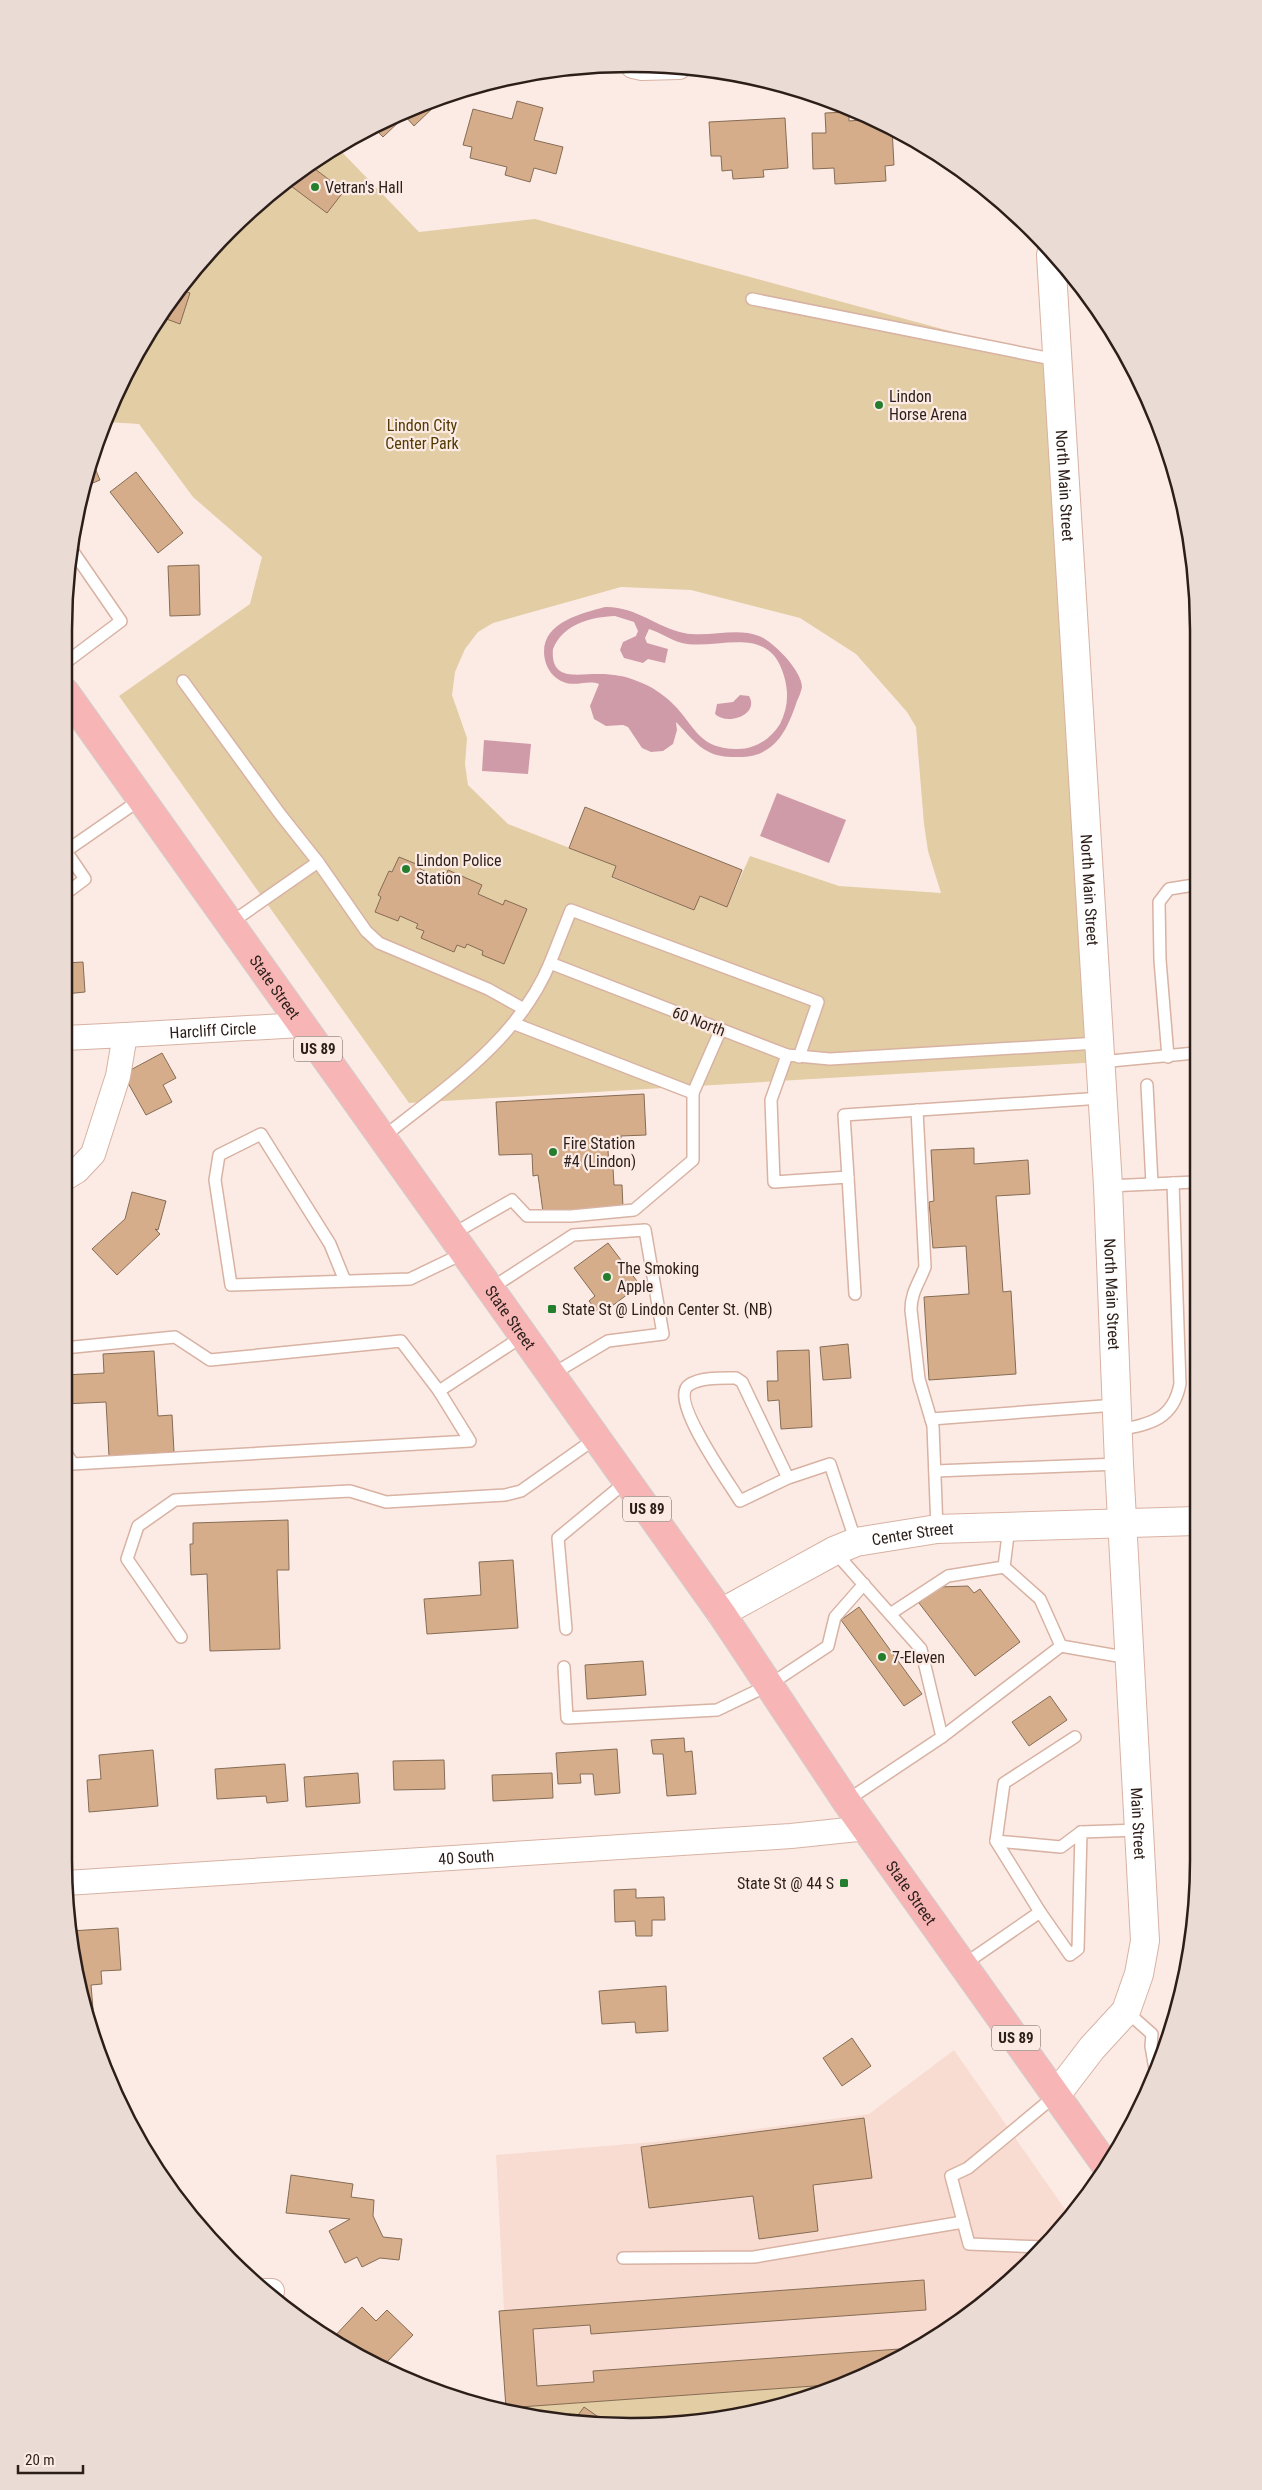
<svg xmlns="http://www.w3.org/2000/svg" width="1262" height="2490" font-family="'Roboto Condensed',sans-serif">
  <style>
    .built { fill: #f9dcd1 }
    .green { fill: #e3cda5; fill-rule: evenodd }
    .water { fill: #d09ba9; fill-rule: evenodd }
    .building { fill: #d5ad8b; stroke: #866c54 }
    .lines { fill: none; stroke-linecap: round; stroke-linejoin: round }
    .service-casing { stroke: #d8b2a3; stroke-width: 14 }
    .minor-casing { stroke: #d8b2a3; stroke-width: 26 }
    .tertiary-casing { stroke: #d8b2a3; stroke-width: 30 }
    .primary-casing { stroke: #d1cecc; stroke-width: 30 }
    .service { stroke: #fff; stroke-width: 11 }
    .minor { stroke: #fff; stroke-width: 24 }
    .tertiary { stroke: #fff; stroke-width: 28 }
    .primary { stroke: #f7b6b5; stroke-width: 28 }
    .poi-dot { fill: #257e2d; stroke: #fcebe5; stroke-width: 2 }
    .labels { text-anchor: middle; stroke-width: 4.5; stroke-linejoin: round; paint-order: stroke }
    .shield { fill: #fcebe5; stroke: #6a5c56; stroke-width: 1 }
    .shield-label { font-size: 15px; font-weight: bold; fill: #2c1e19 }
    .poi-label { font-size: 16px; fill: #2c1e19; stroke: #fcebe5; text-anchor: start }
    .park-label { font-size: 16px; fill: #523a00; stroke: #fcebe5 }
    .street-label { font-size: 16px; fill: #2c1e19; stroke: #fcebe5 }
    .rim { fill: none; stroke: #2c1e19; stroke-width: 2.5 }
  </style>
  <rect width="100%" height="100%" fill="#fcebe5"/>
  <path class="built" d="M954 2050 1069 2215 1032 2260 976 2309 882 2368 842 2384 509 2406 496 2155 665 2141 869 2114Z"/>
  <g class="green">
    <path d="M337 147 419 232 535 219 1057 360 1100 1062 409 1103 119 696 250 604 262 557 193 497 139 424 107 422 122 380 181 286 257 205ZM621 587 691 590 800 618 856 654 907 712 916 727 924 824 928 851 941 893 839 886 750 856 727 907 700 896 694 910 612 878 616 866 508 824 468 785 465 764 467 738 452 695 455 672 465 649 478 632 493 623Z"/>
    <path d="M844 2384C755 2420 653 2433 558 2420 542 2418 525 2417 509 2412V2406Z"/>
  </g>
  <g class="water">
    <path d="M605 607C635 606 656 627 684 633 708 638 736 627 759 636 773 641 802 671 802 687 801 692 799 697 797 701 787 731 775 757 739 757 729 757 719 757 709 752 695 745 687 733 676 722L677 730 673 744 663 751 651 752 642 748 628 727 623 725 606 726 594 719 590 706 599 684C587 679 574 688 561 681 553 677 547 669 545 660 537 624 579 614 605 607ZM615 616 634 622 638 631 636 636 623 642 620 650 624 658 643 663 648 659 665 663 668 649 647 643 645 638 649 629C662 633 673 642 687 644 723 648 770 625 784 676 789 693 788 708 780 724 771 739 754 750 736 749 701 748 697 731 677 708 667 697 652 686 637 681 625 676 613 674 600 674 580 673 550 683 553 649 563 624 591 617 615 616Z"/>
    <path d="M740 695 749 696C760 715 727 726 715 714L717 704 733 702Z"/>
    <path d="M484 740 531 744 528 774 482 771Z"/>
    <path d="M777 793 846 820 829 863 760 836Z"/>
  </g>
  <g class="building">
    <path d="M436 99 439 102 414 126 405 116 383 137 374 128Z"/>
    <path d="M517 101 543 108 534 140 563 147 556 174 534 168 530 182 505 175 507 167 470 158 472 147 463 145 473 109 512 119Z"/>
    <path d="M849 112V121L874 119 892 128 894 165 885 166 886 181 835 184 834 168 813 169 812 133H826L825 113Z"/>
    <path d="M785 118 788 168 763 170 764 177 733 179 732 170 722 171 721 156H711L709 122Z"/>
    <path d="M311 166 344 191 327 213 287 183Z"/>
    <path d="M179 289 190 293 180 324 161 317Z"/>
    <path d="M92 461 100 480 83 487V484Z"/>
    <path d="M136 472 183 533 158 553 110 492Z"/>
    <path d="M199 565 200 615 170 616 168 566Z"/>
    <path d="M585 807 742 870 727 907 700 896 694 910 612 877 616 866 569 848Z"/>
    <path d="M399 857 421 866 420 869 444 880 448 870 482 885 478 894 503 905 505 900 527 909 504 964 482 955 483 951 467 944 465 948 457 945 454 952 421 938 424 931 416 928 418 924 400 916 398 921 375 912 381 897 378 895 389 871 392 872Z"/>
    <path d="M83 962 85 992 65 994V963Z"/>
    <path d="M162 1053 176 1078 163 1085 172 1102 146 1115 123 1074Z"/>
    <path d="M644 1094 646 1135 621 1136V1149L608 1150 609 1168H613L614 1185H622L623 1208 543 1212 538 1175 533 1176 532 1154 499 1155 496 1102Z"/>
    <path d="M974 1148V1164L1028 1160 1030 1194 996 1196 1003 1292 1011 1291 1016 1374 929 1380 924 1297 969 1294 966 1246 933 1248 929 1202 934 1201 931 1150Z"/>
    <path d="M132 1192 166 1201 158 1230 155 1229 160 1234 117 1275 92 1249 125 1219Z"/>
    <path d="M608 1243 640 1285 600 1315 589 1301 595 1296 574 1268Z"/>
    <path d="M848 1344 851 1378 823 1380 820 1347Z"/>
    <path d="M809 1350 812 1427 781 1429 779 1400 768 1401 767 1381H778L777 1351Z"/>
    <path d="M154 1351 158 1416 172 1415 174 1452 109 1456 106 1402 64 1404V1375L104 1373 103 1354Z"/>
    <path d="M288 1520 289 1570H277L280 1649 210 1651 207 1574 191 1575 190 1544H193V1523Z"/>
    <path d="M513 1560 518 1628 427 1634 424 1599 481 1595 479 1562Z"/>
    <path d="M968 1586 974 1593 980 1589 1020 1642 975 1676 919 1603 939 1587Z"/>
    <path d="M859 1607 922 1694 904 1706 841 1620Z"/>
    <path d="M64 1643H70L71 1673 64 1674Z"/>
    <path d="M643 1661 646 1695 587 1699 585 1665Z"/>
    <path d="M1050 1696 1067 1720 1029 1746 1012 1722Z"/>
    <path d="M684 1738 685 1752 692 1751 696 1794 667 1796 663 1754H653L651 1740Z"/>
    <path d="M617 1749 620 1793 595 1795 593 1774H580L581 1783 558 1784 556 1753Z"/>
    <path d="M153 1750 158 1806 89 1812 87 1780 101 1779 99 1755Z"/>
    <path d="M444 1760 445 1789 394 1790 393 1761Z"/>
    <path d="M285 1764 288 1801 267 1803 266 1796 217 1799 215 1769Z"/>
    <path d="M358 1773 360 1803 306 1807 304 1777Z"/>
    <path d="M552 1773 553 1798 493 1801 492 1775Z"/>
    <path d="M636 1889V1898L664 1897 665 1920H652V1936H636L635 1921 615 1922 614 1890Z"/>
    <path d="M118 1928 121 1970 101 1971 102 1984 91 1985 93 2009 86 2010 75 1969 71 1931Z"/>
    <path d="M666 1986 668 2031 636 2033 635 2022 602 2024 599 1991Z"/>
    <path d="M852 2038 871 2066 842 2086 823 2058Z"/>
    <path d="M864 2118 872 2178 813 2185 818 2231 759 2239 753 2196 649 2208 641 2147Z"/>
    <path d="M291 2175 353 2184 351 2197 374 2200 373 2216 383 2237 402 2239 399 2260 380 2258 362 2267 357 2257 345 2263 329 2231 350 2219 286 2213Z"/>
    <path d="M924 2280 926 2310 591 2334 590 2325 533 2329 537 2386 594 2382 593 2371 913 2348 882 2368 842 2384 506 2408 499 2311Z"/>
    <path d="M362 2307 376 2321 387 2310 413 2335 382 2367 347 2350 332 2339Z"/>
    <path d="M584 2407 610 2425 573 2422Z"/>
  </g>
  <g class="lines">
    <defs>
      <g id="service">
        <path d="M752 299 1057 360"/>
        <path d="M65 663 121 621 72 550"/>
        <path d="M183 681 280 814 318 862"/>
        <path d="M65 894 85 879 66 851 141 799"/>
        <path d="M229 924 318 862 366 931 379 943 488 989 524 1009"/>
        <path d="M550 963 571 910 818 1002 799 1057"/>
        <path d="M787 1055 771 1100 774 1182 848 1177 844 1115 1102 1098"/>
        <path d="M1168 1057 1160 960 1159 902 1169 889 1194 885"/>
        <path d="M1100 1062 1195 1053"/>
        <path d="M1147 1085 1152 1184"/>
        <path d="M693 1093 721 1029"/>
        <path d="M917 1110 925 1267C919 1283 911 1292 911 1310L919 1379 933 1426 937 1529"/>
        <path d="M382 1138C446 1087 518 1040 550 963L787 1055 830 1059 1098 1043"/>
        <path d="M848 1177 855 1294"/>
        <path d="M1108 1186 1195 1182"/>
        <path d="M451 1235 512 1200 527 1216H571L634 1210 693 1160V1093L515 1024"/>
        <path d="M345 1281 330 1244 261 1134 219 1155 215 1180 231 1285 410 1279 464 1253"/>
        <path d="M490 1289 573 1235 645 1230 663 1334 608 1341 551 1375"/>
        <path d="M439 1391 523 1336"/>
        <path d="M931 1419 1116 1405"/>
        <path d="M1118 1430C1150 1424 1173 1420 1180 1384L1173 1183"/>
        <path d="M64 1450 73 1464 470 1441 439 1391 401 1341 210 1360 175 1337 64 1348"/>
        <path d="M935 1471 1119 1464"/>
        <path d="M788 1478 740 1501C730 1484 668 1399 689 1385 701 1377 722 1378 736 1378L742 1382 788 1478 830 1464 856 1542"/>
        <path d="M834 1551 921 1649 942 1737 846 1801"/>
        <path d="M1004 1567 1009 1527"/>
        <path d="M890 1614 948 1576 1004 1567 1040 1599 1061 1646"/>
        <path d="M566 1629 558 1538 627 1481"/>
        <path d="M181 1637 127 1559 138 1526 175 1500 350 1491 386 1502 505 1495 521 1491 596 1438"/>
        <path d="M564 1667 567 1718 717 1710 769 1685 828 1646 835 1617 864 1584"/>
        <path d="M942 1737 1061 1646 1129 1658"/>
        <path d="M996 1841 1061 1847 1081 1832"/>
        <path d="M1040 1912 996 1841 1004 1783 1075 1737"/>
        <path d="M963 1965 1040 1912 1070 1955 1078 1949 1081 1832 1139 1830"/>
        <path d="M1126 2011 1152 2034 1151 2046 1155 2069"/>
        <path d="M1043 2247 969 2244 951 2176 968 2168 1056 2095"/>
        <path d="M623 2258 754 2257 963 2222"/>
      </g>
      <g id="minor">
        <path d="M633 66 642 68 679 67"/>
        <path id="s1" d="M125 1035 301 1025"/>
        <path d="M64 1179 77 1171 93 1154 118 1076 125 1035 65 1038"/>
        <path id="s2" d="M66 1883 791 1836 867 1828"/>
        <path d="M265 2291H272"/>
      </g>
      <g id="tertiary">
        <path id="s3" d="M1051 255 1108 1186 1119 1464 1145 1941 1139 1974 1126 2011 1092 2048 1056 2095"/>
        <path id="s4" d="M721 1613 834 1551 856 1542 937 1529 1196 1521"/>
      </g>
      <g id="primary">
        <path id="s5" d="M65 692 721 1613 846 1801 1107 2167"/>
      </g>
    </defs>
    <use href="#service" class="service-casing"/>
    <use href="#minor" class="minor-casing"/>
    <use href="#tertiary" class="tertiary-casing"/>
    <use href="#primary" class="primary-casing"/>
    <use href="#service" class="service"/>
    <use href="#minor" class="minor"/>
    <use href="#tertiary" class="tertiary"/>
    <use href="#primary" class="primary"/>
  </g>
  <g class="poi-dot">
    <circle cx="315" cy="187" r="5"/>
    <circle cx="879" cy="405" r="5"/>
    <circle cx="406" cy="869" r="5"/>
    <circle cx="553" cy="1152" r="5"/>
    <circle cx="607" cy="1277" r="5"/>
    <rect x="547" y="1304" width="10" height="10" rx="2.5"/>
    <circle cx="882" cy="1657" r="5"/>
    <rect x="839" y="1878" width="10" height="10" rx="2.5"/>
  </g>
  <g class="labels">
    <g class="shield">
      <rect x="294" y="1036.5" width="48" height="25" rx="4"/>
      <rect x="623" y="1496.5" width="48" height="25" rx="4"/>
      <rect x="992" y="2025.5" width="48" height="25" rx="4"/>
    </g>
    <g class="shield-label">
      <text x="318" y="1054">US 89</text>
      <text x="647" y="1514">US 89</text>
      <text x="1016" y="2043">US 89</text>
    </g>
    <g class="poi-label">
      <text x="325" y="193">Vetran's Hall</text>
      <text x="889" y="402">Lindon<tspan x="889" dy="18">Horse Arena</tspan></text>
      <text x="416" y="866">Lindon Police<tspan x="416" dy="18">Station</tspan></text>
      <text x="563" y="1149">Fire Station<tspan x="563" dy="18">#4 (Lindon)</tspan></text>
      <text x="617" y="1274">The Smoking<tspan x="617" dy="18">Apple</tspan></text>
      <text x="562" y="1315">State St @ Lindon Center St. (NB)</text>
      <text x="892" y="1663">7-Eleven</text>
      <text x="834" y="1889" text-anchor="end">State St @ 44 S</text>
    </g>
    <g class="park-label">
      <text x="422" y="431">Lindon City<tspan x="422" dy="18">Center Park</tspan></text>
    </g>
    <g class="street-label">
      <text dy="6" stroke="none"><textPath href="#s3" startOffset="231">North Main Street</textPath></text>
      <text dy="6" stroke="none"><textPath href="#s3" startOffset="636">North Main Street</textPath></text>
      <text dy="6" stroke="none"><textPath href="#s5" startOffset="362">State Street</textPath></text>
      <text transform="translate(699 1021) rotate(21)" y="6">60 North</text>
      <text dy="6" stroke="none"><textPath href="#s1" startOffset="88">Harcliff Circle</textPath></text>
      <text dy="6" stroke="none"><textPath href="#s3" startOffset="1041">North Main Street</textPath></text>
      <text dy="6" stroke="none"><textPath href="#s5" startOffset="768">State Street</textPath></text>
      <text dy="6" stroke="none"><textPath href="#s4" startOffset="210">Center Street</textPath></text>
      <text dy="6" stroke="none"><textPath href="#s3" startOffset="1571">Main Street</textPath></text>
      <text dy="6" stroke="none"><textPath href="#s2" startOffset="401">40 South</textPath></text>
      <text dy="6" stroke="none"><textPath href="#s5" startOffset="1469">State Street</textPath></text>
    </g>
  </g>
  <path d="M0 0H1262V2490H0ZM630 72H632A558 558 0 0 1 1190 630V1860A558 558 0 0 1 632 2418H630A558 558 0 0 1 72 1860V630A558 558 0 0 1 630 72Z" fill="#ebdbd5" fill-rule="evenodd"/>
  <path class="rim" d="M630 72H632A558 558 0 0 1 1190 630V1860A558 558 0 0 1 632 2418H630A558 558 0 0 1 72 1860V630A558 558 0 0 1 630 72Z"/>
  <path d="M18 2465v8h65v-8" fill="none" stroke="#2c1e19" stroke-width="2.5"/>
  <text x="25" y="2465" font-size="15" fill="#2c1e19" stroke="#fcebe5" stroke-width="4" paint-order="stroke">20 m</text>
</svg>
